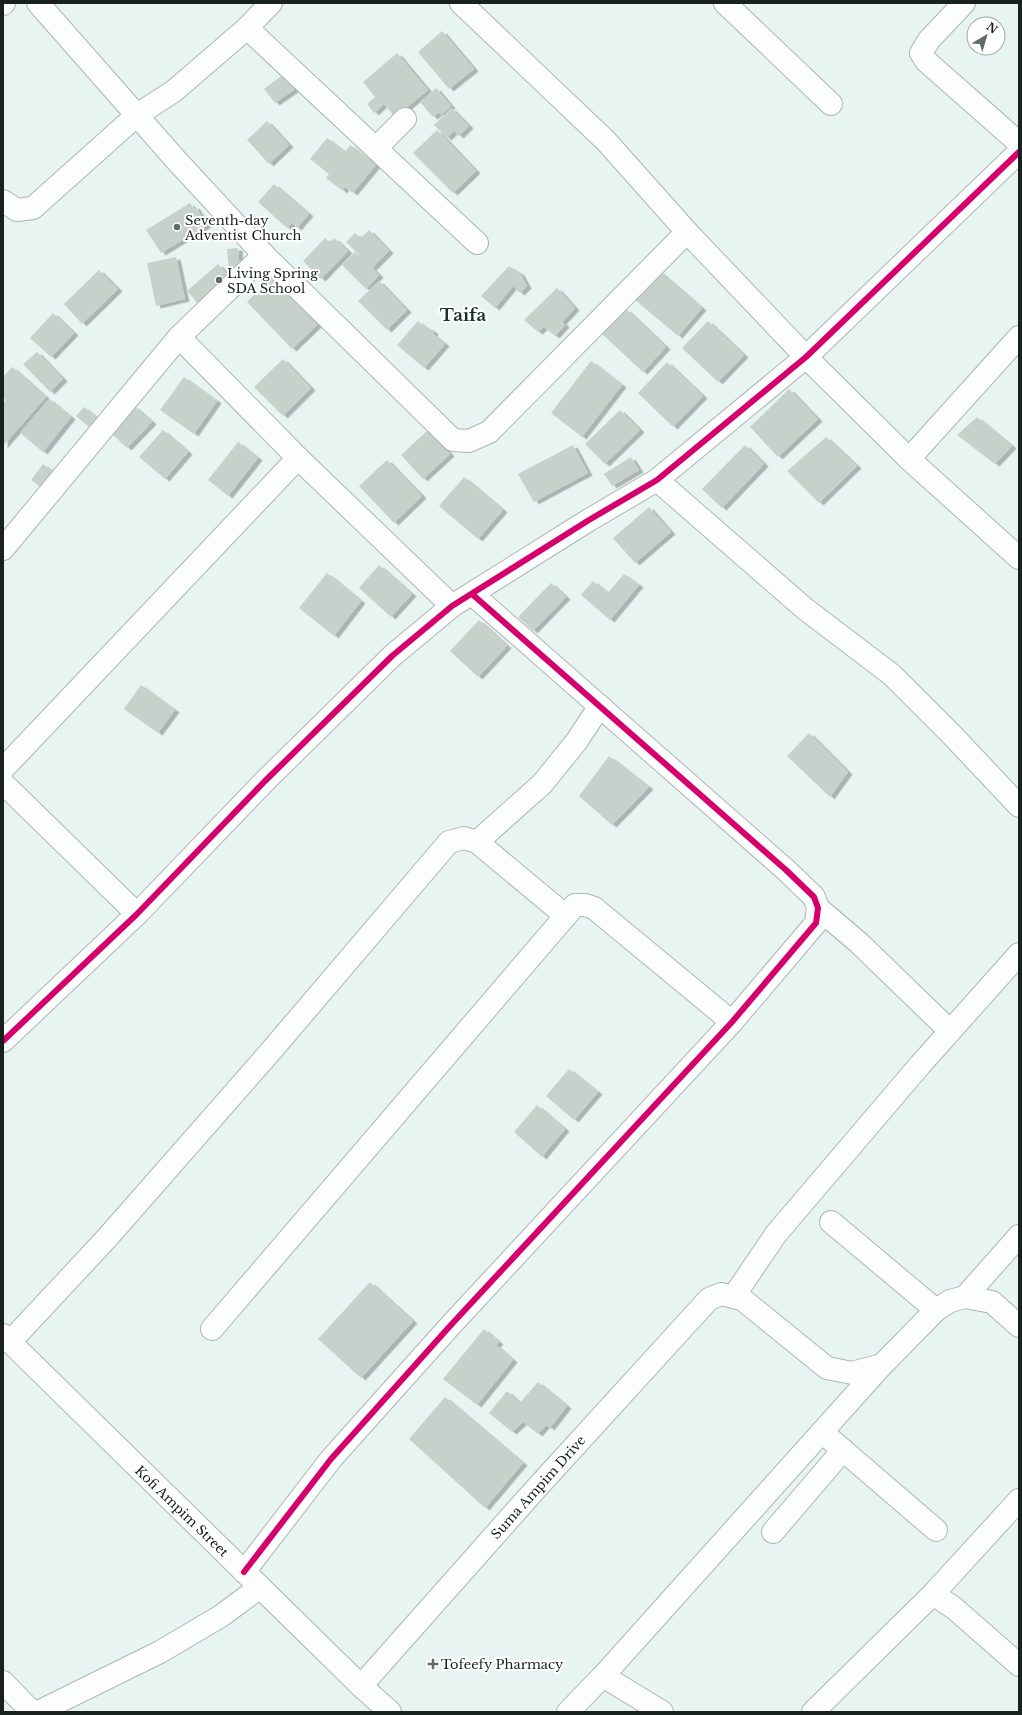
<svg xmlns="http://www.w3.org/2000/svg" width="1022" height="1715" font-family="'Libre Baskerville',serif">
  <style>
    .building { fill: #c6d1cc; filter: url(#shadow) }
    .lines { fill: none; stroke-linecap: round; stroke-linejoin: round }
    .minor-casing { stroke: #acb6b3; stroke-width: 24 }
    .minor { stroke: #fcfdfd; stroke-width: 22 }
    .cycleway-casing { stroke: #fff; stroke-width: 8 }
    .cycleway { stroke: #d6006c; stroke-width: 6 }
    .poi-dot { fill: #616b68; stroke: #fff; stroke-width: 1.5 }
    .labels { text-anchor: middle; stroke-width: 4; stroke-linejoin: round; paint-order: stroke }
    .poi-label { font-size: 13px; fill: #18211e; stroke: #fff; text-anchor: start }
    .street-label { font-size: 13px; fill: #18211e; stroke: #fff }
    .district-label { font-size: 17px; font-weight: bold; fill: #1b2f2a; stroke: #fff }
  </style>
  <defs>
    <filter id="shadow"><feDropShadow dx="4.5" dy="2.5" stdDeviation="0" flood-color="#0004"/></filter>
  </defs>
  <rect width="100%" height="100%" fill="#e8f4f1"/>
  <g class="building">
    <path d="M442 31 474 69 449 89 418 52Z"/>
    <path d="M397 53 428 90 395 117 384 104 374 113 367 104 375 97 363 82Z"/>
    <path d="M284 74 295 89 275 103 264 89Z"/>
    <path d="M436 88 451 106 441 115 439 112 433 117 420 102Z"/>
    <path d="M451 108 469 126 459 136 454 131 447 138 434 125Z"/>
    <path d="M267 121 289 145 269 164 247 140Z"/>
    <path d="M437 130 476 171 453 193 413 153Z"/>
    <path d="M327 138 345 152 350 145 376 165 353 193 345 187 343 191 326 178 329 174 310 159Z"/>
    <path d="M274 184 309 214 297 228 292 223 287 228 258 202Z"/>
    <path d="M190 203 193 208 195 206 207 225 161 253 146 230Z"/>
    <path d="M369 230 389 251 372 268 346 242 355 233 361 238Z"/>
    <path d="M325 238 330 243 334 238 348 251 321 279 303 261Z"/>
    <path d="M238 248 240 273H229L227 249Z"/>
    <path d="M355 252 379 275 366 289 342 265Z"/>
    <path d="M176 257 185 299 156 306 147 263Z"/>
    <path d="M218 264 232 280 201 307 187 291Z"/>
    <path d="M509 266 520 273 527 286 520 293 513 286 495 308 481 296Z"/>
    <path d="M99 270 118 289 82 324 64 304Z"/>
    <path d="M659 271 702 308 678 336 634 299Z"/>
    <path d="M272 277 318 324 292 349 247 302Z"/>
    <path d="M379 281 407 310 387 330 358 301Z"/>
    <path d="M557 288 575 308 562 322 565 325 555 336 544 327 538 332 524 320Z"/>
    <path d="M626 309 666 347 643 372 602 334Z"/>
    <path d="M53 313 74 333 51 357 30 338Z"/>
    <path d="M418 321 427 329 428 327 434 332 433 334 445 344 424 368 397 345Z"/>
    <path d="M708 321 744 355 718 382 682 348Z"/>
    <path d="M37 352 63 379 50 392 23 364Z"/>
    <path d="M283 359 311 388 283 416 254 387Z"/>
    <path d="M591 361 622 385 582 437 551 413Z"/>
    <path d="M667 362 703 396 673 427 638 393Z"/>
    <path d="M12 367 46 397 3 446V403L6 400 3 398V377Z"/>
    <path d="M184 377 217 401 194 434 160 410Z"/>
    <path d="M789 389 818 419 778 457 750 427Z"/>
    <path d="M49 399 71 417 43 452 20 433Z"/>
    <path d="M134 406 152 422 127 448 110 432Z"/>
    <path d="M84 407 97 418 89 427 76 416Z"/>
    <path d="M620 410 640 430 605 464 585 444Z"/>
    <path d="M977 417 1012 446 995 464 957 435Z"/>
    <path d="M163 430 188 452 165 479 139 457Z"/>
    <path d="M428 430 450 454 423 479 401 455Z"/>
    <path d="M826 437 857 466 819 503 787 471Z"/>
    <path d="M238 442 258 458 228 496 208 480Z"/>
    <path d="M573 445 588 473 534 502 518 474Z"/>
    <path d="M745 445 764 464 722 508 702 489Z"/>
    <path d="M631 457 639 470 612 486 604 474Z"/>
    <path d="M387 460 422 496 394 523 359 486Z"/>
    <path d="M43 464 53 472 42 488 31 480Z"/>
    <path d="M464 477 503 510 478 539 439 506Z"/>
    <path d="M649 507 671 532 635 563 613 538Z"/>
    <path d="M379 565 412 594 391 617 359 588Z"/>
    <path d="M327 573 361 601 334 636 299 608Z"/>
    <path d="M624 574 639 585 610 620 581 595 593 581 608 593Z"/>
    <path d="M551 583 566 597 533 631 518 617Z"/>
    <path d="M479 620 507 646 478 677 450 651Z"/>
    <path d="M141 685 175 710 158 733 124 709Z"/>
    <path d="M809 733 848 772 830 797 787 756Z"/>
    <path d="M609 756 649 787 612 825 579 796Z"/>
    <path d="M569 1069 598 1092 574 1120 546 1096Z"/>
    <path d="M537 1105 565 1129 542 1157 514 1132Z"/>
    <path d="M370 1282 413 1321 361 1378 318 1339Z"/>
    <path d="M484 1329 499 1342 496 1345 513 1360 477 1405 443 1379Z"/>
    <path d="M538 1382 567 1406 550 1428 546 1425 538 1434 523 1422 512 1432 489 1413 507 1391 520 1403Z"/>
    <path d="M445 1397 523 1463 485 1508 409 1439Z"/>
  </g>
  <g class="lines">
    <defs>
      <g id="minor">
        <path d="M38 3 177 161 264 255 453 440 469 441 489 432 687 232"/>
        <path d="M461 3 606 141 687 232 806 357 909 459 1019 558"/>
        <path d="M725 3 831 104"/>
        <path d="M964 3 929 40 921 53 926 61 1019 143"/>
        <path d="M3 4 4 3"/>
        <path d="M247 28 477 243"/>
        <path d="M376 148 405 119"/>
        <path d="M3 201 17 210 33 208 137 115 174 91 247 28 271 3"/>
        <path d="M179 337 298 458 452 606"/>
        <path d="M909 459 1019 337"/>
        <path d="M657 480 804 608 892 675 952 735 1019 806"/>
        <path d="M3 549 179 337 264 255"/>
        <path d="M3 769 298 458"/>
        <path d="M3 783 137 914"/>
        <path d="M477 842 542 784 576 742 600 706"/>
        <path d="M818 908 859 943 950 1031"/>
        <path d="M3 1041 137 914 265 781 392 656 452 606 589 520 657 480 806 357 1019 152"/>
        <path d="M831 1222 936 1310"/>
        <path d="M734 1296 776 1234 920 1065 1019 954"/>
        <path d="M965 1297 992 1302 1019 1326"/>
        <path d="M212 1329 575 905H585L594 908 732 1022"/>
        <path d="M3 1335 361 1686 390 1712"/>
        <path d="M10 1342 107 1238 271 1051 449 842 464 838 477 842 566 916"/>
        <path d="M822 1432 936 1530"/>
        <path d="M773 1532 843 1450"/>
        <path d="M244 1572 331 1459 450 1326 732 1022 816 923 818 908 814 897 786 870 472 594"/>
        <path d="M933 1594 954 1608 1019 1665"/>
        <path d="M603 1676 662 1712"/>
        <path d="M3 1682 32 1712"/>
        <path d="M361 1686 533 1492 709 1299 721 1294 742 1299 827 1368 852 1373 882 1365"/>
        <path d="M38 1712 160 1652 221 1616 260 1587"/>
        <path d="M568 1712 603 1676 882 1365 936 1310 950 1301 965 1297 1019 1236"/>
        <path d="M813 1712 933 1594 1019 1500"/>
      </g>
    </defs>
    <use href="#minor" class="minor-casing"/>
    <use href="#minor" class="minor"/>
    <defs>
      <g id="cycleway">
        <path d="M3 1041 137 914 265 781 392 656 452 606 589 520 657 480 806 357 1019 152"/>
        <path d="M244 1572 331 1459 450 1326 732 1022 816 923 818 908 814 897 786 870 472 594"/>
      </g>
    </defs>
    <use href="#cycleway" class="cycleway-casing"/>
    <use href="#cycleway" class="cycleway"/>
  </g>
  <g class="poi-dot">
    <circle cx="177" cy="227" r="4"/>
    <circle cx="219" cy="280" r="4"/>
    <path d="M431 1658h4v4h4v4h-4v4h-4v-4h-4v-4h4z"/>
  </g>
  <g class="labels">
    <g class="poi-label">
      <text x="185" y="225">Seventh-day<tspan x="185" dy="15">Adventist Church</tspan></text>
      <text x="227" y="278">Living Spring<tspan x="227" dy="15">SDA School</tspan></text>
      <text x="441" y="1669">Tofeefy Pharmacy</text>
    </g>
    <g class="street-label">
      <text transform="translate(538 1487) rotate(-48)" y="5">Suma Ampim Drive</text>
      <text transform="translate(182 1511) rotate(44)" y="5">Kofi Ampim Street</text>
    </g>
    <g class="district-label">
      <text x="463" y="321">Taifa</text>
    </g>
  </g>
  <rect width="1022" height="1715" fill="none" stroke="#18211e" stroke-width="8"/>
  <g transform="translate(986 36) rotate(38)"><circle r="19" fill="#ffffff" stroke="#a3a6a5"/>
  <path d="M0-3L7 15L0 10L-7 15Z" fill="#616b68"/>
  <text y="-6" font-size="11" font-weight="bold" text-anchor="middle" fill="#18211e">N</text>
  </g>
</svg>
